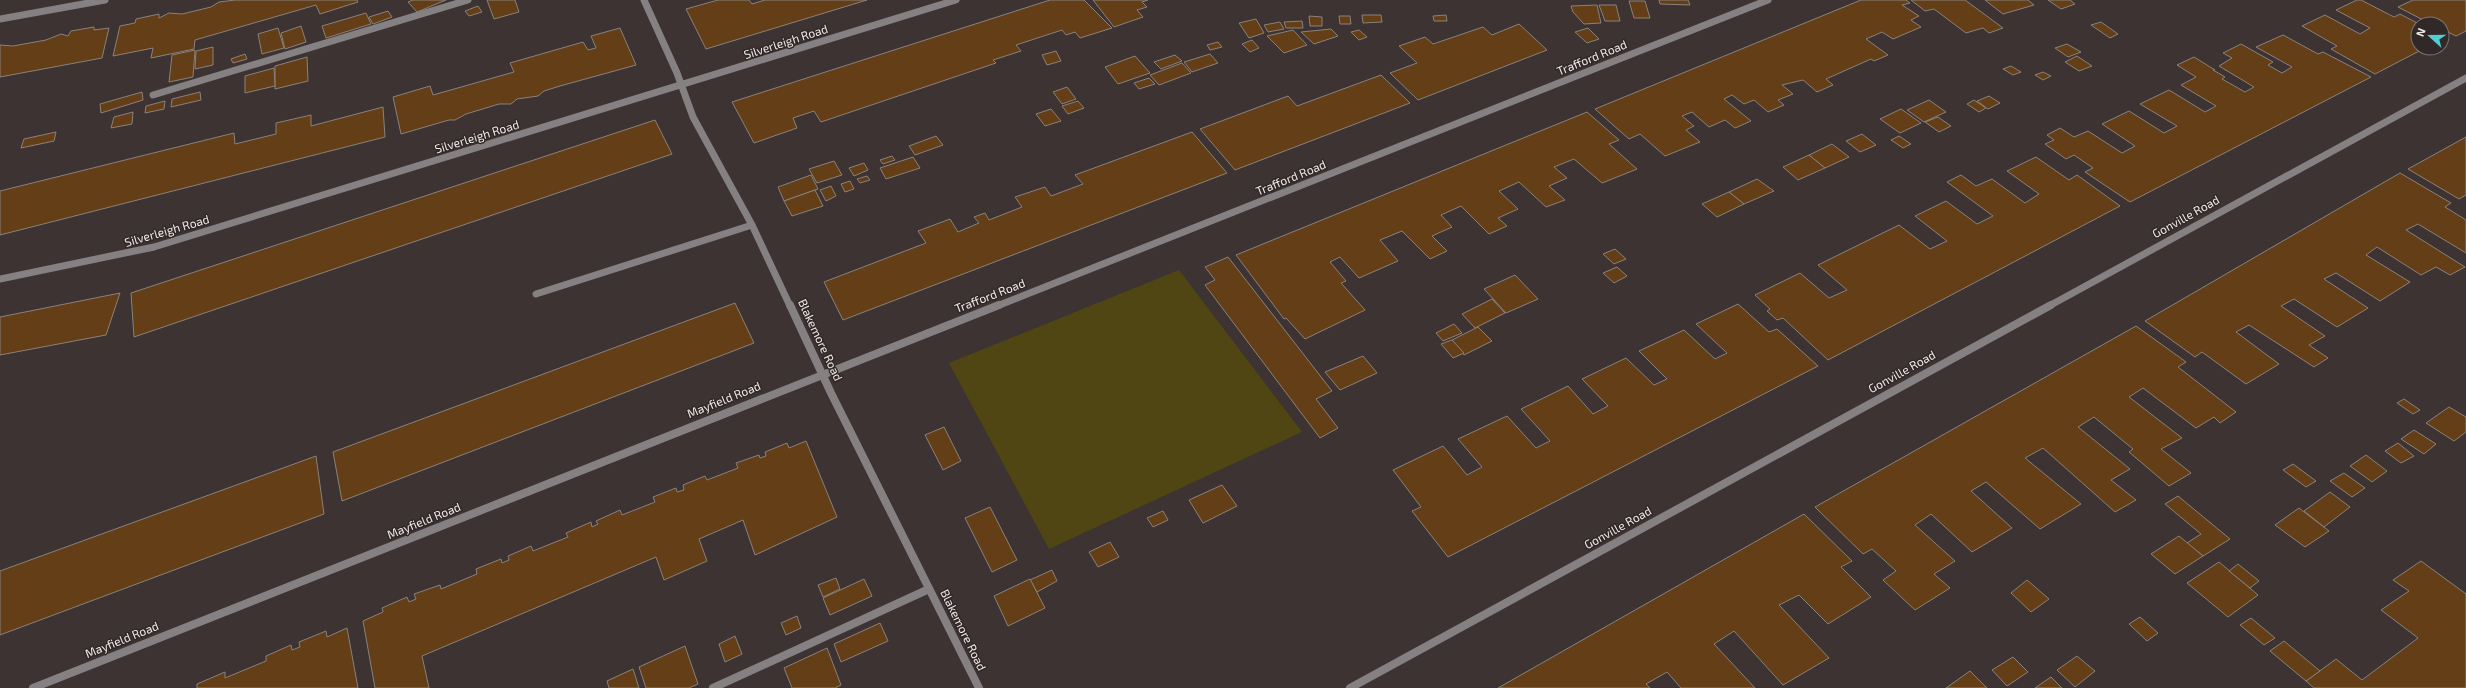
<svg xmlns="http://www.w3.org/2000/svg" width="2466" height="688" font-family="'Exo 2',sans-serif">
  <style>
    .green { fill: #504613 }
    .building { fill: #643e17; stroke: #89827c }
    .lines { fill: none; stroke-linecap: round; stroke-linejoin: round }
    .lane-far1 { stroke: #858082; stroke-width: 7 }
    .lane { stroke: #858082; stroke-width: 8 }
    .street-far1 { stroke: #858082; stroke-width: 7 }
    .street { stroke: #858082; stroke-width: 8 }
    .labels { text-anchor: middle; stroke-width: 3; stroke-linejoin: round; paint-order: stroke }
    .street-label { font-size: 12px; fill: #efe9e8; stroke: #312928 }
  </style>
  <rect width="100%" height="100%" fill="#3c3332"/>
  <path class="green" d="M1179 270 1302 432 1049 549 949 363Z"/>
  <g class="building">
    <path d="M235 0H357L358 2 320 14 316 5 195 40 194 49 151 58 153 48 113 56 120 26 135 23 136 19 159 14V18L169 13 182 14 211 7 219 2Z"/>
    <path d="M413 0H446L417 12 408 2Z"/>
    <path d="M487 0H515L519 12 494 19Z"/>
    <path d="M718 0H749L752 4 765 0H867L706 49 686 9Z"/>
    <path d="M1050 0H1084L1112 28 1080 38 1075 32 1066 35 1062 30 1016 45 1021 51 993 60 996 63 821 122 814 111 793 118 797 128 754 143 732 102Z"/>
    <path d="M1093 0H1148L1142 2 1147 7 1137 10 1143 17 1114 27Z"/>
    <path d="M1659 0H1688L1690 5 1660 4Z"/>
    <path d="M1861 0H1906L1910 3 1902 5 1919 16 1911 20 1921 27 1893 39 1882 32 1866 39 1888 55 1874 61 1871 59 1826 79 1833 85 1817 92 1803 80 1782 85 1793 94 1778 100 1784 105 1768 112 1754 100 1744 104 1732 95 1724 99 1751 121 1735 128 1725 120 1709 127 1692 112 1682 116 1694 126 1686 130 1700 142 1665 156 1640 134 1629 139 1595 109Z"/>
    <path d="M1911 0H1965L2003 28 1989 33 1983 28 1966 33 1934 9 1925 11Z"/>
    <path d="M1985 0H2028L2034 5 2003 14Z"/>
    <path d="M2048 0H2070L2075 4 2061 9Z"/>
    <path d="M2357 0H2361L2394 17 2400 14 2419 24 2418 48H2425L2375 74 2331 49 2337 46 2302 26 2325 15 2360 34 2370 28 2336 10Z"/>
    <path d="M2413 0H2466V31L2456 36 2442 29V24H2431L2398 7Z"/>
    <path d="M1629 1H1645L1650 18H1634Z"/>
    <path d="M1597 5 1601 23 1584 24 1573 12 1571 6Z"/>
    <path d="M1599 5H1616L1620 21H1605Z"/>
    <path d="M478 6 482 12 469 16 465 11Z"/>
    <path d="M388 11 392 17 373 24 369 17Z"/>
    <path d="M366 13 371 24 326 38 322 26Z"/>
    <path d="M1362 15H1381L1382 22 1363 23Z"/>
    <path d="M1446 15 1447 21H1434L1433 16Z"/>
    <path d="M1309 16 1322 17V26H1310Z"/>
    <path d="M1339 16H1350L1351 24H1340Z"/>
    <path d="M1256 19 1264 33 1249 38 1239 23Z"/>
    <path d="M1302 21 1303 28H1286L1284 22Z"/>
    <path d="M1280 22 1284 29 1268 32 1264 25Z"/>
    <path d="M2101 22 2118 34 2110 38 2091 25Z"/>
    <path d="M1519 24 1547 50 1418 100 1390 73 1417 63 1399 46 1425 37 1433 44 1483 27 1492 35Z"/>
    <path d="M301 26 306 42 285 49 281 33Z"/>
    <path d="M94 27V30L109 28 102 58 0 77V45L13 46 46 40 61 34 68 36 71 31Z"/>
    <path d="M278 28 284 48 262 54 258 34Z"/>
    <path d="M620 28 636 65 560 86 544 91 538 96 517 99 511 104H499L466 114 455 120H449L401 134 393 97 430 86 433 95 514 72 510 63 583 42 588 50 596 48 591 36Z"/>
    <path d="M1588 28 1599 39 1587 43 1575 32Z"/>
    <path d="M1331 29 1338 36 1314 44 1301 32Z"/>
    <path d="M1293 30 1307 45 1284 53 1267 36Z"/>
    <path d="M1359 30 1367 37 1359 40 1351 32Z"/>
    <path d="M2283 35 2318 54 2323 52 2371 77 2130 202 2085 172 2093 168 2074 155 2066 159 2045 144 2054 140 2047 135 2060 128 2074 137 2088 131 2122 153 2135 146 2102 124 2129 111 2164 133 2177 126 2140 104 2169 90 2205 112 2216 106 2181 85 2196 77 2177 65 2194 57 2215 70H2213L2225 77 2222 79 2245 92 2254 87 2219 66 2232 58 2223 53 2241 44 2273 62 2268 65 2282 73 2292 67 2256 47Z"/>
    <path d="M1252 40 1259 48 1250 52 1242 44Z"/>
    <path d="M1218 42 1222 47 1210 50 1207 45Z"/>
    <path d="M2067 44 2081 52 2068 57 2055 48Z"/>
    <path d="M213 47V65L195 69 196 51Z"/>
    <path d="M195 50 193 77 169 82 172 55Z"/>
    <path d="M1056 51 1061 61 1047 65 1042 55Z"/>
    <path d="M245 54 247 59 233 63 231 59Z"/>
    <path d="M1210 54 1218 63 1192 72 1184 62Z"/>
    <path d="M1175 55 1182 61 1161 69 1154 62Z"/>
    <path d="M1135 56 1150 73 1118 84 1105 67Z"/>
    <path d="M2077 56 2092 66 2079 71 2065 62Z"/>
    <path d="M307 57 308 81 275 89V66Z"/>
    <path d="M1182 63 1191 73 1159 85 1150 75Z"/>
    <path d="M2011 66 2021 72 2013 75 2003 69Z"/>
    <path d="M274 68 275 86 245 93V76Z"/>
    <path d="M2043 72 2051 76 2043 80 2035 75Z"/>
    <path d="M1381 75 1410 103 1235 170 1200 129 1288 96 1297 106Z"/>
    <path d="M1149 78 1155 84 1139 89 1134 83Z"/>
    <path d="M1067 87 1076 99 1062 104 1053 92Z"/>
    <path d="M142 92 143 100 101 113 100 104Z"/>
    <path d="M200 92 201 100 171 107 172 99Z"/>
    <path d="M1989 96 2000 103 1988 109 1977 101Z"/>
    <path d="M1929 100 1946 112 1924 122 1907 110Z"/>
    <path d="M1974 100 1986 108 1979 112 1967 104Z"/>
    <path d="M165 101 164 109 145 113 146 106Z"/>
    <path d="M1078 101 1084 108 1068 114 1062 106Z"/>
    <path d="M383 107 385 137 0 235V191L234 133 235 144 276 134V123L311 115V126Z"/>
    <path d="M1051 109 1061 121 1045 126 1036 114Z"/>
    <path d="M1901 109 1921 123 1900 133 1880 119Z"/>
    <path d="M133 112 132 124 111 128 114 117Z"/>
    <path d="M1587 112 1619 140 1609 144 1637 169 1602 183 1574 159 1554 167 1567 178 1549 186 1565 200 1546 207 1519 182 1499 191 1518 209 1498 218 1507 226 1489 234 1461 206 1441 215 1452 227 1432 236 1447 251 1430 259 1402 231 1380 240 1398 261 1359 278 1340 257 1330 262 1346 281 1341 283 1365 310 1305 339 1286 318 1284 319 1236 255Z"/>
    <path d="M1938 117 1951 126 1939 132 1925 122Z"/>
    <path d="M655 120 672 154 134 337 131 293Z"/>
    <path d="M56 132 54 141 21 148 24 139Z"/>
    <path d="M1192 132 1227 173 843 320 824 282 926 243 918 231 950 219 958 232 979 223 974 217 985 213 989 220 1022 207 1015 197 1045 187 1051 196 1083 184 1075 175Z"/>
    <path d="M1862 134 1876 145 1860 152 1846 141Z"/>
    <path d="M936 136 943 145 915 155 909 146Z"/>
    <path d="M1899 136 1911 144 1903 148 1891 140Z"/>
    <path d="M2466 137V195L2459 199 2408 169Z"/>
    <path d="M1832 144 1849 157 1825 168 1809 155Z"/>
    <path d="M1809 155 1825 168 1798 180 1783 167Z"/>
    <path d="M892 156 895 160 883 164 880 160Z"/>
    <path d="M913 157 920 168 886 179 880 168Z"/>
    <path d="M2036 157 2069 180 2077 175 2120 206 1828 360 1783 318 1777 320 1767 311 1770 309 1755 295 1800 273 1829 298 1847 290 1818 265 1899 225 1930 249 1947 241 1915 216 1946 201 1977 224 1993 216 1947 182 1961 175 1976 186 1992 179 2025 203 2039 194 2007 171Z"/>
    <path d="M834 161 842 175 817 183 809 169Z"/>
    <path d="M864 163 868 170 854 176 849 168Z"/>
    <path d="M2400 173 2451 203 2445 207 2466 220V253L2418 224 2406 230 2465 267 2450 275 2436 267 2421 275 2377 247 2366 255 2410 282 2380 301 2336 273 2324 279 2368 308 2337 327 2294 299 2281 306 2325 336 2309 345 2328 358 2314 367 2249 325 2236 332 2279 364 2246 384 2202 352 2195 357 2145 321Z"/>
    <path d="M811 175 818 189 784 201 778 187Z"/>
    <path d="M867 176 870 180 860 183 857 179Z"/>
    <path d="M1757 179 1774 191 1744 204 1729 192Z"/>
    <path d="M850 181 854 189 845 192 841 184Z"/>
    <path d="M831 186 836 196 826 201 820 190Z"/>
    <path d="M815 190 823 206 792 216 784 201Z"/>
    <path d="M1729 192 1744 204 1717 217 1702 204Z"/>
    <path d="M1615 249 1626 259 1614 264 1603 254Z"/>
    <path d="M1228 257 1332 391 1316 399 1338 428 1320 438 1205 285 1215 280 1205 267Z"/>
    <path d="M1617 267 1627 276 1614 283 1603 273Z"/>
    <path d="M1515 275 1538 299 1506 313 1484 289Z"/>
    <path d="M120 293 106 335 0 355V317Z"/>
    <path d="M1492 299 1505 313 1475 328 1462 314Z"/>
    <path d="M735 303 754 343 342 501 333 452Z"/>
    <path d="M1738 304 1769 332 1777 329 1818 366 1448 557 1412 511 1421 507 1393 470 1443 446 1467 475 1482 467 1458 439 1507 416 1536 448 1550 441 1521 409 1568 386 1593 414 1608 406 1582 379 1626 358 1654 385 1667 379 1639 351 1684 330 1715 359 1727 353 1696 324Z"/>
    <path d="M1454 324 1462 333 1443 341 1436 333Z"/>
    <path d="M2136 326 2186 362 2178 367 2236 412 2220 423 2214 417 2196 428 2143 388 2129 397 2182 438 2161 449 2191 473 2169 486 2129 452 2133 449 2094 417 2078 427 2130 469 2111 480 2136 500 2115 512 2043 448 2025 458 2081 504 2040 529 1986 482 1971 491 2012 528 1972 552 1931 514 1915 525 1955 561 1934 574 1950 588 1915 610 1883 580 1896 571 1872 549 1863 554 1815 507Z"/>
    <path d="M1478 327 1492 341 1464 355 1452 340Z"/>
    <path d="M1452 340 1464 353 1453 358 1441 344Z"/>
    <path d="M1363 356 1377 373 1340 390 1325 372Z"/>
    <path d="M2404 399 2420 410 2413 414 2397 403Z"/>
    <path d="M2449 407 2466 417V432L2454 441 2426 423Z"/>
    <path d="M944 427 961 461 943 470 925 435Z"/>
    <path d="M2414 430 2436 444 2424 454 2401 439Z"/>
    <path d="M806 441 837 517 755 555 743 520 699 539 707 561 664 580 656 557 422 656 429 688H375L363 621 383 612 382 608 407 597 409 602 416 599 414 594 440 585 441 589 477 574 476 569 501 559 502 563 509 560 508 556 531 546 533 551 568 537 566 533 591 522 592 527 598 524 596 521 620 510 622 515 655 502 653 497 676 488 677 492 684 490 683 485 705 476 707 480 738 468 736 463 759 455 760 458 766 456 765 452 787 443 789 448Z"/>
    <path d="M2398 443 2414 456 2401 463 2385 451Z"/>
    <path d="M2366 455 2387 471 2372 482 2350 466Z"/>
    <path d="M316 456 324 514 0 635V571Z"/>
    <path d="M2293 464 2316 481 2306 487 2283 470Z"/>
    <path d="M2344 473 2365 488 2352 497 2330 481Z"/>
    <path d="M1222 485 1237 506 1203 523 1189 500Z"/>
    <path d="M2330 492 2350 507 2324 527 2304 511Z"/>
    <path d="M2178 496 2230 539 2203 556 2187 543 2201 534 2165 504Z"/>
    <path d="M990 507 1017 560 992 572 965 518Z"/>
    <path d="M2299 508 2329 531 2305 547 2275 525Z"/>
    <path d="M1163 511 1168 520 1153 527 1147 518Z"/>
    <path d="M1804 514 1852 561 1841 567 1871 597 1828 624 1799 595 1779 605 1829 658 1783 685 1734 631 1714 644 1755 688H1681L1667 672 1646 684 1650 688H1498Z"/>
    <path d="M2179 536 2203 556 2175 574 2151 554Z"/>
    <path d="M1110 542 1119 557 1098 567 1089 552Z"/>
    <path d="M2421 561 2466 594V688H2314L2306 681 2336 659 2362 680 2418 638 2381 610 2409 591 2393 580Z"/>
    <path d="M2219 562 2258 595 2228 617 2187 583Z"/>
    <path d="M2238 564 2259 581 2250 588 2229 571Z"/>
    <path d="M1052 570 1057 581 1037 592 1030 580Z"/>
    <path d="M836 578 840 589 823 597 818 585Z"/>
    <path d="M864 579 872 596 830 615 823 598Z"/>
    <path d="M1030 579 1045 608 1008 626 994 596Z"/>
    <path d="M2027 580 2049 599 2031 612 2011 593Z"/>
    <path d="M797 616 801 628 786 635 781 623Z"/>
    <path d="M2140 617 2158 633 2147 641 2129 624Z"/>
    <path d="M2251 618 2275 638 2264 645 2240 625Z"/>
    <path d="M880 623 888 641 841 662 834 644Z"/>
    <path d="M347 628 358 688H197V684L225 672V678L266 661V656L291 645 292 650 300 647 299 642 326 631 327 637Z"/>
    <path d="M735 636 742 654 725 662 719 644Z"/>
    <path d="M2284 641 2320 671 2306 681 2270 651Z"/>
    <path d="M685 646 698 684 689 688H646L639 667Z"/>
    <path d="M827 648 841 685 835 688H792L784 668Z"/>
    <path d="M2077 656 2095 671 2075 687 2057 670Z"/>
    <path d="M2013 657 2028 672 2007 686 1992 670Z"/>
    <path d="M633 669 639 688H609L607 681Z"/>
    <path d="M1970 671 1987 688H1946Z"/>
    <path d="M2051 677 2062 688H2035Z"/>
  </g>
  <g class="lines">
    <g class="lane-far1">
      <path d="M153 95 468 0"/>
      <path d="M536 294 752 225"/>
    </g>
    <path class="lane" d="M713 688 929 589"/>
    <g class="street-far1">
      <path d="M644 0 677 73 693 117 752 225 790 306"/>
      <path d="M0 19 105 0"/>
      <path d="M0 279 154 247 956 0"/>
      <path d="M997 306 1768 0"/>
      <path d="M2049 306 2466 78"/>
    </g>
    <g class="street">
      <path d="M790 305 831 393 979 688"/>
      <path d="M33 688 999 305"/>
      <path d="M1350 688 2051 305"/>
    </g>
  </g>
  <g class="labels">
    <g class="street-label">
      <text transform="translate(786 42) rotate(-18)" y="4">Silverleigh Road</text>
      <text transform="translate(1592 58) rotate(-22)" y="4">Trafford Road</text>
      <text transform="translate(477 137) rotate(-17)" y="4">Silverleigh Road</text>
      <text transform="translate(1291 178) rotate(-22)" y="4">Trafford Road</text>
      <text transform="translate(2186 217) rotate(-29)" y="4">Gonville Road</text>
      <text transform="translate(167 231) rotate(-16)" y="4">Silverleigh Road</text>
      <text transform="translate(990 296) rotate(-21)" y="4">Trafford Road</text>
      <text transform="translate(820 340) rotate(65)" y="4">Blakemore Road</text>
      <text transform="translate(1902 372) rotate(-29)" y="4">Gonville Road</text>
      <text transform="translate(724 400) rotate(-22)" y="4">Mayfield Road</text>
      <text transform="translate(424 521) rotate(-22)" y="4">Mayfield Road</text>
      <text transform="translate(1618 528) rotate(-29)" y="4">Gonville Road</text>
      <text transform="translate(963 630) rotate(64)" y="4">Blakemore Road</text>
      <text transform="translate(122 640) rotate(-22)" y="4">Mayfield Road</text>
    </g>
  </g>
  <g transform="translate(2430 36) rotate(291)"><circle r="19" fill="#312928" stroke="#7d7675"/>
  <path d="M0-3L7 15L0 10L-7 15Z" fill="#51ccd2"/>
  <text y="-6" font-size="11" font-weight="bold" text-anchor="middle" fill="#efe9e8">N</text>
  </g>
</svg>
